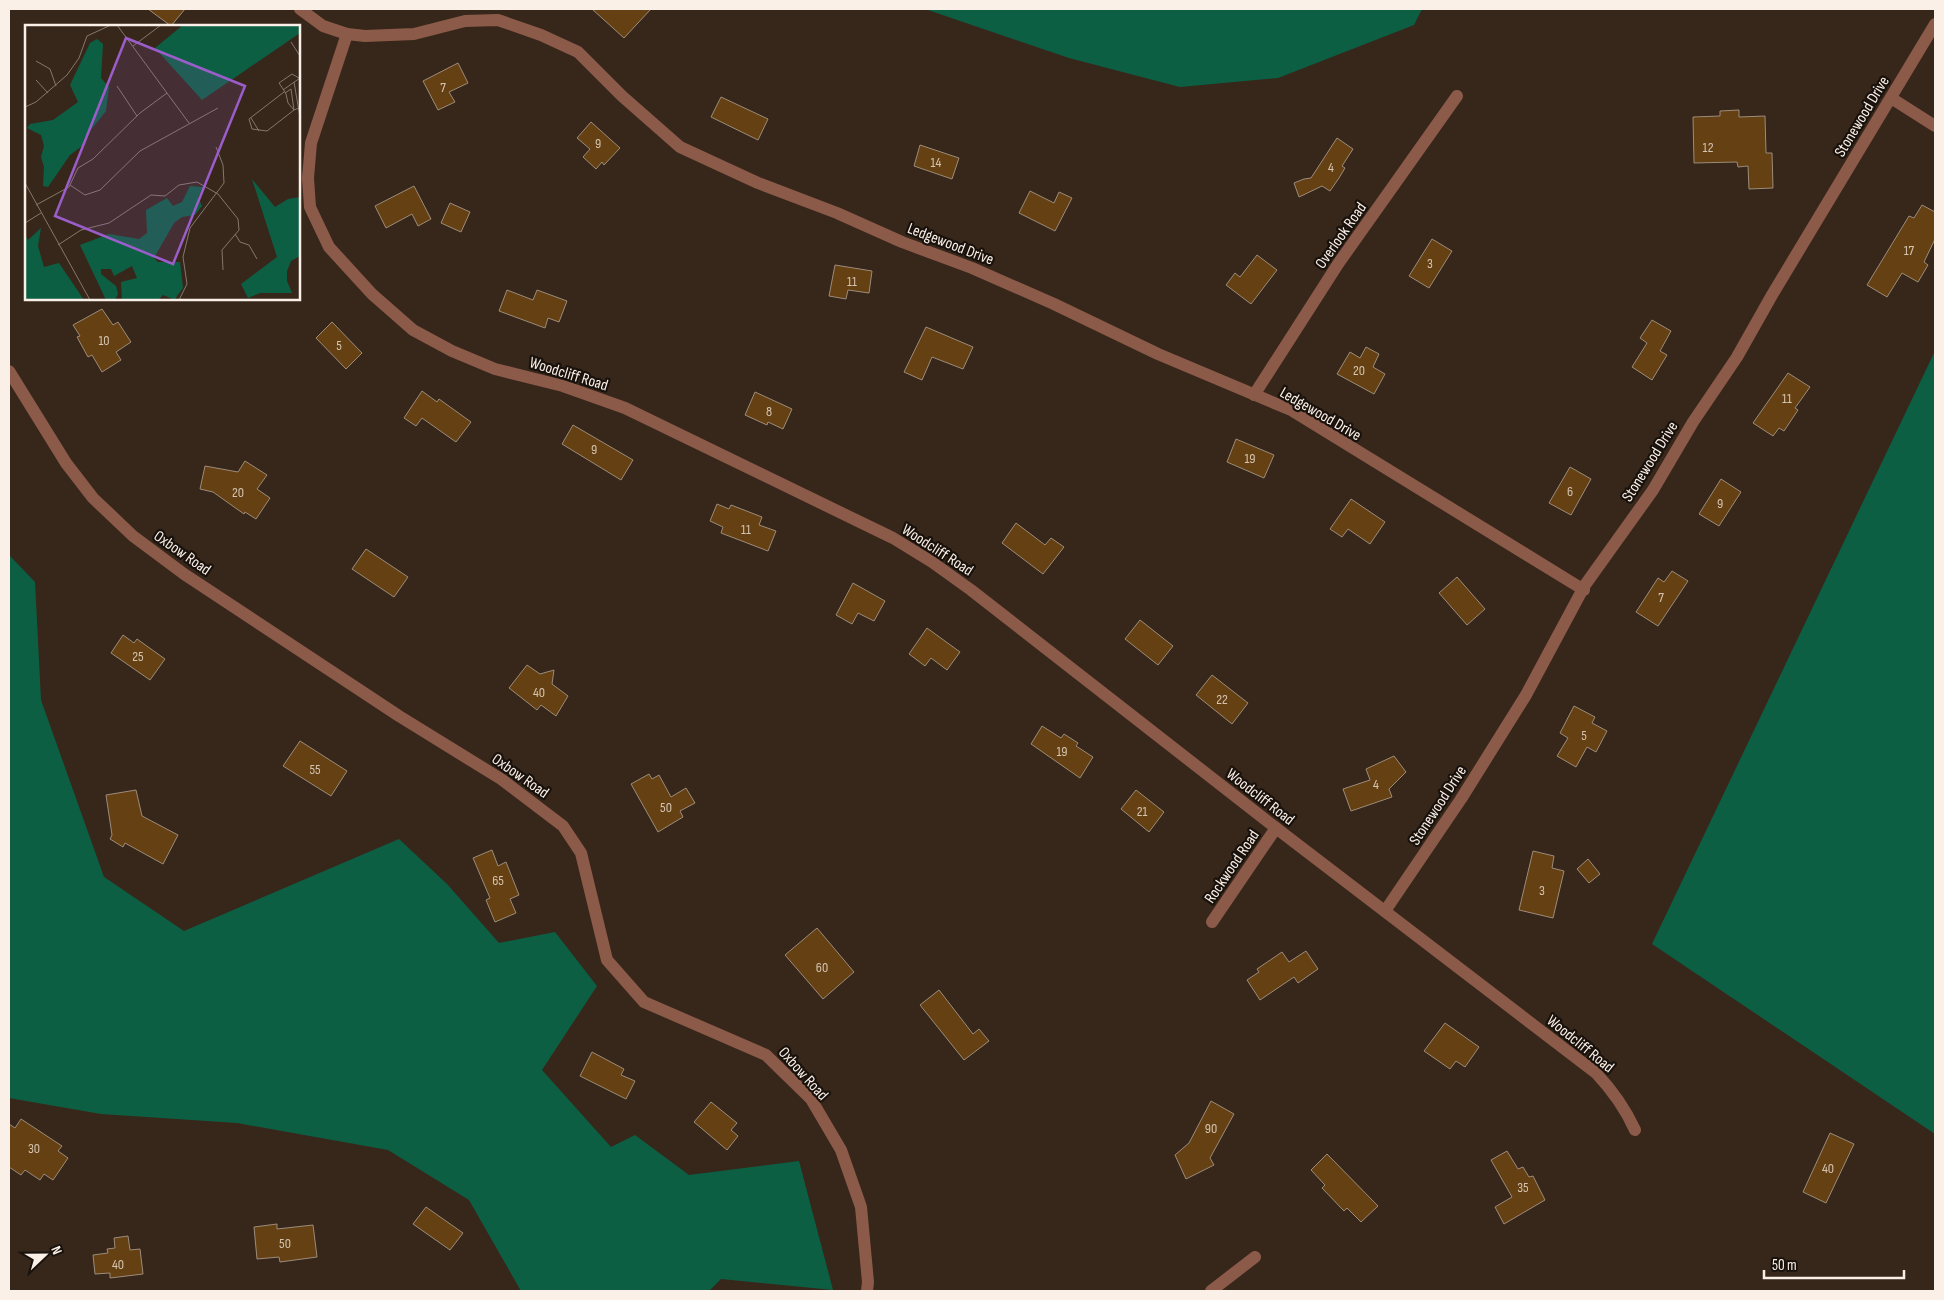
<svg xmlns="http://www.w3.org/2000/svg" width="1944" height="1300" font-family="'Sofia Sans Condensed',sans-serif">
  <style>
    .green { fill: #0d5f44 }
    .building { fill: #644012; stroke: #9d8c7b }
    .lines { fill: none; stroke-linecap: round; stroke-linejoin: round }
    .street { stroke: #8c5a49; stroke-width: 12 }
    .labels { text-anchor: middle; stroke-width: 4.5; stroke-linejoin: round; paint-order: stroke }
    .number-label { font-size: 14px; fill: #d5c4b2 }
    .street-label { font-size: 16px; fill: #fbf0e8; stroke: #19120c }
    .inset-road { fill: none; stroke: #85776d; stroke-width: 1 }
    .view { fill: #9b5dc9; fill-opacity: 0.15; stroke: #9b5dc9; stroke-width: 2.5 }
    .inset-edge { fill: none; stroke: #fbf0e8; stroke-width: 2.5 }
  </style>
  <rect width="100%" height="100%" fill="#37271b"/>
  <g class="green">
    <path d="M925 9H1422L1414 25 1278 78 1180 87 1069 58Z"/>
    <path d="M1935 351V1134L1652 944Z"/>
    <path d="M9 555 35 582 41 700 104 877 184 931 399 839 447 884 499 943 555 932 597 986 542 1070 611 1147 635 1135 689 1175 799 1161 833 1290 721 1279 709 1291H521L469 1200 388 1150 237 1123 101 1114 9 1098Z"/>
  </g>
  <g class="building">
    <path d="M148 9H185L171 26Z"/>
    <path d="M592 9H651L624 38Z"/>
    <path d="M458 63 468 83 449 92 455 102 438 110 423 81Z"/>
    <path d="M721 97 768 119 758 140 711 117Z"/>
    <path d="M1739 110V117L1765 116 1766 153H1772L1773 188 1749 189 1748 166 1738 167 1737 162 1694 163 1693 117 1720 116V111Z"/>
    <path d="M591 122 620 148 604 165 602 162 596 169 583 157 590 149 577 138Z"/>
    <path d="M1337 138 1353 149 1342 166 1345 168 1339 178 1330 191 1322 186 1299 197 1294 183 1304 179 1311 178Z"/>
    <path d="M920 145 959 158 952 179 914 166Z"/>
    <path d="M414 186 431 219 418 226 412 214 386 228 375 206Z"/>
    <path d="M1030 191 1054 203 1059 192 1072 198 1055 231 1019 213Z"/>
    <path d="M450 203 470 212 461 232 441 223Z"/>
    <path d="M1922 205 1935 212V239L1924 262 1928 265 1918 282 1902 273 1887 297 1867 285 1909 216 1914 218Z"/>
    <path d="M1432 239 1452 251 1429 288 1409 276Z"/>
    <path d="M1257 255 1277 270 1251 304 1226 285 1235 273 1240 277Z"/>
    <path d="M835 265 872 271 869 293 848 290 846 299 829 296Z"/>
    <path d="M507 290 533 300 537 290 567 301 559 322 548 318 545 328 499 311Z"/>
    <path d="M102 309 113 325 118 322 131 342 116 352 121 360 102 372 92 355 88 357 77 337 80 336 73 325Z"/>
    <path d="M1652 320 1671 331 1660 351 1667 355 1652 380 1632 367 1647 343 1640 338Z"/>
    <path d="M332 322 362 353 346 369 316 338Z"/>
    <path d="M926 327 973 347 963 369 932 357 922 380 904 372Z"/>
    <path d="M1366 347 1379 354 1373 367 1385 374 1374 394 1337 374 1350 352 1360 358Z"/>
    <path d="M1788 373 1810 387 1795 408 1798 410 1784 431 1779 428 1773 436 1753 423Z"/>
    <path d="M422 391 437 402 439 399 471 422 456 442 422 418 416 426 404 418Z"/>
    <path d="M755 392 792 409 783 429 768 422 767 425 745 415Z"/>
    <path d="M573 425 633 460 621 480 562 444Z"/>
    <path d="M1236 439 1274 455 1264 478 1227 462Z"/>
    <path d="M245 461 267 475 257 489 270 498 256 519 245 512 244 514 213 492 200 489 205 466 238 472Z"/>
    <path d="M1570 467 1591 479 1571 515 1549 503Z"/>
    <path d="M1721 479 1741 492 1719 526 1699 514Z"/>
    <path d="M1351 499 1385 522 1370 544 1348 529 1342 537 1330 529Z"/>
    <path d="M717 504 729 509 731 505 762 517 759 525 776 531 768 551 721 533 723 527 710 521Z"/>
    <path d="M1016 523 1045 545 1051 538 1064 547 1043 574 1002 543Z"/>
    <path d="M366 549 408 577 394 597 352 569Z"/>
    <path d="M1672 571 1688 581 1658 626 1636 612 1658 578 1664 582Z"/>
    <path d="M1457 577 1485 609 1467 625 1439 593Z"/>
    <path d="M853 583 885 601 874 621 858 613 852 624 836 615Z"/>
    <path d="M1140 620 1173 646 1158 665 1125 639Z"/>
    <path d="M927 628 960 652 947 670 931 658 925 666 909 654Z"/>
    <path d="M123 635 134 643 137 639 165 659 150 680 111 653Z"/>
    <path d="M527 665 540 674 554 670 552 684 568 696 556 716 541 705 537 710 509 688Z"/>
    <path d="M1212 675 1248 703 1232 724 1196 695Z"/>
    <path d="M1574 706 1595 717 1592 723 1607 731 1596 752 1587 747 1576 767 1557 756 1568 738 1560 733Z"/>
    <path d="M1042 726 1061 738 1064 734 1078 743 1076 746 1093 757 1080 778 1031 744Z"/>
    <path d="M300 741 347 771 331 796 283 766Z"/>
    <path d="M1394 756 1406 772 1389 789 1392 797 1351 811 1343 789 1370 780 1366 769Z"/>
    <path d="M649 774 652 779 659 775 671 797 686 788 695 803 680 811 683 817 658 832 631 784Z"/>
    <path d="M136 790 142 816 178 835 163 864 125 843 123 847 110 839 112 835 106 795Z"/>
    <path d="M1136 790 1164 812 1149 832 1121 809Z"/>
    <path d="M492 850 498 866 506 862 519 895 510 899 516 913 495 922 486 900 490 898 473 858Z"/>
    <path d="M1533 851 1554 856 1552 868 1564 871 1553 918 1519 910Z"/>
    <path d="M1588 859 1600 874 1589 883 1577 869Z"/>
    <path d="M817 928 854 972 823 999 785 955Z"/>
    <path d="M1306 951 1318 969 1298 983 1294 977 1260 1000 1247 980 1259 972 1257 969 1282 952 1289 962Z"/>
    <path d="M939 990 973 1034 979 1029 989 1041 964 1060 920 1005Z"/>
    <path d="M1445 1023 1479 1047 1465 1067 1456 1061 1450 1069 1424 1051Z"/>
    <path d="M592 1052 624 1069 621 1075 635 1081 626 1099 580 1076Z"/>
    <path d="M1211 1101 1234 1114 1210 1158 1214 1165 1186 1179 1175 1155 1189 1143Z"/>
    <path d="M711 1102 737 1123 731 1130 738 1136 727 1150 694 1122Z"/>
    <path d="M21 1119 62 1146 58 1151 68 1158 53 1180 44 1174 40 1180 25 1170 21 1175 9 1167V1124L15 1128Z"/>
    <path d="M1830 1133 1854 1144 1826 1203 1803 1192Z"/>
    <path d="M1507 1151 1518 1169 1523 1167 1529 1177 1533 1176 1545 1200 1504 1224 1495 1207 1512 1197 1491 1160Z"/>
    <path d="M1327 1154 1378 1206 1361 1222 1347 1208 1344 1211 1322 1188 1325 1185 1311 1170Z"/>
    <path d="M426 1207 463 1233 450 1250 413 1224Z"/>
    <path d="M277 1224V1229L313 1225 317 1257 280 1262 279 1257 257 1259 254 1227Z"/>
    <path d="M128 1236 130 1250 140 1249 143 1274 110 1278V1273L95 1274 93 1255 108 1253 107 1249 115 1248 114 1238Z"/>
  </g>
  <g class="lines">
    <g class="street">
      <path d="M300 9 323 26 347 34 365 36 414 34 465 21 498 20 541 35 578 52 622 96 680 147 758 183 837 213 902 242 972 268 1054 304 1158 354 1291 410 1584 590"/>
      <path d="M347 34 311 143 308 178 310 207 329 247 372 294 413 330 452 351 495 369 563 386 625 408 893 538 932 562 971 590 1276 828 1596 1073C1613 1091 1625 1108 1635 1130"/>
      <path d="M1891 98 1935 126"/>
      <path d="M9 371 66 463 93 498 133 536 184 574 399 716 501 779 563 826 581 853 607 960 644 1002 766 1055 811 1099 841 1150 861 1207 868 1282 867 1291"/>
      <path d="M1254 395 1338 264 1457 96"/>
      <path d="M1385 911 1461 799 1526 695 1585 585 1653 490 1693 422 1737 357 1772 295 1935 24"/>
      <path d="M1212 922 1276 828"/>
      <path d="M1211 1291 1255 1257"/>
    </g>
  </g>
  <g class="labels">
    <g class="number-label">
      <text x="443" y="92">7</text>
      <text x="598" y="148">9</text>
      <text x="1708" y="152">12</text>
      <text x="936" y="167">14</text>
      <text x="1331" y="172">4</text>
      <text x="1909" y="255">17</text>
      <text x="1430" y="268">3</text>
      <text x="852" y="286">11</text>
      <text x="104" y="345">10</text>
      <text x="339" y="350">5</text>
      <text x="1359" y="375">20</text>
      <text x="1787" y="403">11</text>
      <text x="769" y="416">8</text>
      <text x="594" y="454">9</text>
      <text x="1250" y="463">19</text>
      <text x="1570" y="496">6</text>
      <text x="238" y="497">20</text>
      <text x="1720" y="508">9</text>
      <text x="746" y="534">11</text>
      <text x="1661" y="602">7</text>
      <text x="138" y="661">25</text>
      <text x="539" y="697">40</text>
      <text x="1222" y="704">22</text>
      <text x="1584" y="740">5</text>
      <text x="1062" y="756">19</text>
      <text x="315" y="774">55</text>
      <text x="1376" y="789">4</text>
      <text x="666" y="812">50</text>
      <text x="1142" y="816">21</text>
      <text x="498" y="885">65</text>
      <text x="1542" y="895">3</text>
      <text x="822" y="972">60</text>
      <text x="1211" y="1133">90</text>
      <text x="34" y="1153">30</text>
      <text x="1828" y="1173">40</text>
      <text x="1523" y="1192">35</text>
      <text x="285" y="1248">50</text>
      <text x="118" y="1269">40</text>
    </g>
    <g class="street-label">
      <text transform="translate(1861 116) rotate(-59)" y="6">Stonewood Drive</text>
      <text transform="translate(1340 235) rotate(-55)" y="6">Overlook Road</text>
      <text transform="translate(951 243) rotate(21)" y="6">Ledgewood Drive</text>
      <text transform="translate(569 373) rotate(17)" y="6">Woodcliff Road</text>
      <text transform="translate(1321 413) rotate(30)" y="6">Ledgewood Drive</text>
      <text transform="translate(1649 461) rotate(-58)" y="6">Stonewood Drive</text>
      <text transform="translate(938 549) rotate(33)" y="6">Woodcliff Road</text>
      <text transform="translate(183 552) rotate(35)" y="6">Oxbow Road</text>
      <text transform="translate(521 775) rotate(35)" y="6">Oxbow Road</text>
      <text transform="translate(1261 796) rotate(38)" y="6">Woodcliff Road</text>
      <text transform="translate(1437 805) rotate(-57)" y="6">Stonewood Drive</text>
      <text transform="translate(1231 866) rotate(-56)" y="6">Rockwood Road</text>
      <text transform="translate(1581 1043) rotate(39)" y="6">Woodcliff Road</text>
      <text transform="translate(804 1073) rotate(48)" y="6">Oxbow Road</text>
    </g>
  </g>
  <g transform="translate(25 25)">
    <rect width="275" height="275" fill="#37271b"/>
    <path d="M158 0H275V8L177 75 130 23ZM72 14 78 19 76 53 84 62 81 86 60 112 57 121 45 130 23 162 18 161 19 142 16 132 19 121 16 110 2 103 5 99 28 95 53 77 45 60 65 18ZM227 154 250 182 263 174 275 172V231L266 236 262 246V256L267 268H235L223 273 216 259 252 232ZM165 161 178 162 173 172 177 181 170 190 157 192 149 198 129 233 133 237H155L158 263 152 271 150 275 138 270 133 275H97L96 257 112 253 107 241 89 251 86 244H76V249L91 261 93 269 90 275H81L55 220 84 209 114 214 122 208 121 185 142 173 148 181 157 177ZM16 203 13 221 19 242 34 238 59 275H0V210L3 215Z" fill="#0d5f44"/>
    <path class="inset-road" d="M92 0 164 98M266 17 275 31M108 21 136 0M11 36 25 44 31 61M11 55 23 68M269 57 275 92M92 61 112 91M258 65 275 53M259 67 224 94 227 104 242 106 269 85 263 78 261 69 258 64 254 58 267 49 274 53M260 68 266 64 269 85 274 83M0 82 11 77 42 50 54 33 62 11 86 0M226 93 234 106M0 158 65 275M45 160 60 170 75 165 115 126 193 83M11 180 44 162 53 143 68 134 115 88 142 68M0 198 16 188M210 209 215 217 224 220 232 234M33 220 56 205 84 198 126 170 140 171 154 160 172 157 193 169 213 194 214 205 197 225 198 245M154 275 162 259 158 232 165 203 199 158 198 140 191 122"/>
    <path class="view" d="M101 13 220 61 148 239 30 191Z"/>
    <rect width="275" height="275" class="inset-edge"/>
  </g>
  <rect width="1944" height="1300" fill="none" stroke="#fbf0e8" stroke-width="20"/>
  <g transform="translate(45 1255) rotate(68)" stroke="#19120c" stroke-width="4" paint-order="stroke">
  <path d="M0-4L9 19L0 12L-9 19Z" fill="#fbf0e8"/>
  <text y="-8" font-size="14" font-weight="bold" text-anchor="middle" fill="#fbf0e8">N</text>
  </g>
  <path d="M1764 1270v8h140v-8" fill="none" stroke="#fbf0e8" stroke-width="2.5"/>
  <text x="1772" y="1270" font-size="15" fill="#fbf0e8" stroke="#19120c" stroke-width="4" paint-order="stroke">50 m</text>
</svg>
